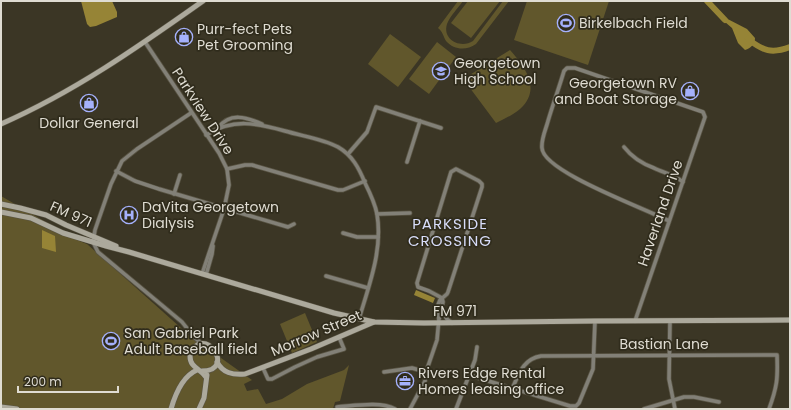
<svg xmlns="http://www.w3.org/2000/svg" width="791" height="410" font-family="Poppins,sans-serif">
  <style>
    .green { fill: #61572c }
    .water { fill: #968436 }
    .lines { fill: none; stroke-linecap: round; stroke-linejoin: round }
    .river { stroke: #968436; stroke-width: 6 }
    .street-casing { stroke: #595444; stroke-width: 5 }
    .secondary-casing { stroke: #595444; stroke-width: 6 }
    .street { stroke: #828077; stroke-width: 3.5 }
    .secondary { stroke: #aca99c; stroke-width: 5 }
    .labels { text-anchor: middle; stroke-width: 3.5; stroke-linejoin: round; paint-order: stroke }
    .poi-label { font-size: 14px; fill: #dfdcd2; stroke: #302c1c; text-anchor: start }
    .street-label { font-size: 14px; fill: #dfdcd2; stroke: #302c1c }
    .neighbourhood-label { font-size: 15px; letter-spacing: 1px; fill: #d8ddfa; stroke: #302c1c }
  </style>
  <rect width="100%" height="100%" fill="#3b3625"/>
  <g class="green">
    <path d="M458 1H463C458 8 450 16 447 24 442 40 461 49 473 41L503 1H509L476 44C466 51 454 50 446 41 443 36 443 32 438 28Z"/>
    <path d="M468 1H500L471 38 451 23Z"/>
    <path d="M527 1H609L588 65 514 40Z"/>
    <path d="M390 34 421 57 398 87 368 64Z"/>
    <path d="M437 42 456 57 429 94 409 79Z"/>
    <path d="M510 50C525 67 542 89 520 109 513 115 504 119 496 123L467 84 468 76Z"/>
    <path d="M1 196 77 240 87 244 190 336 252 380 244 384 247 391 258 389 266 404 282 399 307 384 344 370 349 365 340 401 335 402 333 409H1Z"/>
    <path d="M305 313 317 342 292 353 280 324Z"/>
  </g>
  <g class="water">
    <path d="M81 1H112L117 12V17L96 26 90 27 87 24Z"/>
    <path d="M716 13 747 29 755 38C755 44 751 48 745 50L738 43 732 28 725 22Z"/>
    <path d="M42 230 55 236 56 252 42 248Z"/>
    <path d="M416 290 435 298 433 303 414 295Z"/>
  </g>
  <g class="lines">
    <g class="river">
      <path d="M707 1 725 20"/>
      <path d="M748 39C763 51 772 54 790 47"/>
    </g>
    <defs>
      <g id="street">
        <path d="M145 42 219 153 227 169 229 185 224 209 202 274"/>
        <path d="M191 113 137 149 122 161 111 184 95 230 93 242 98 252 182 322 194 337 202 344"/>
        <path d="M218 128C230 112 246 117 262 124"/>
        <path d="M206 135C233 118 256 123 285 131 302 136 323 139 338 147 352 155 359 168 365 183 370 193 375 203 377 214 383 250 369 285 359 319"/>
        <path d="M624 147C631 156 643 164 654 168 664 173 674 174 683 182"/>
        <path d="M348 154 367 132 376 107 441 128"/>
        <path d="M407 162 420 121"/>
        <path d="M227 169 245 165H252L338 190H343L365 181"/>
        <path d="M116 171 135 181 159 189 288 227 294 224"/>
        <path d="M174 194 180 175"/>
        <path d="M377 214 410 213"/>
        <path d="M343 233 357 237H378"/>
        <path d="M206 275 212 254 213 246"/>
        <path d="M326 276 368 288"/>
        <path d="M442 311 447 319 452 323"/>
        <path d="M439 318 443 302 442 298"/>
        <path d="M635 321 705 117 703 112 575 68H567L564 71C559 88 553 104 548 121 546 129 541 139 542 148 543 172 647 209 669 221"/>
        <path d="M670 321 669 379 675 409"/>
        <path d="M263 368 268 379H272L295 367 317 357 344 349 339 337"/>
        <path d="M384 372 412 368 426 372"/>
        <path d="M469 375 570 406H576L579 403 593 369 595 321"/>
        <path d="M512 389C519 374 523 359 541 356L777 355C778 379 777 387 769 409"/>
        <path d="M337 407C353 406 381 401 395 409"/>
        <path d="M410 409 425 381 426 372 437 340 439 318 437 312 438 305 440 300 447 294 448 292 482 187V184L479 181 456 169 451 172 417 283 418 287 429 291 442 298"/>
        <path d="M456 409 475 360 477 347"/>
        <path d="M644 409 684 397H694L719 402"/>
      </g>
      <g id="secondary">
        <path d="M1 124C74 92 138 47 203 1"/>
        <path d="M1 204 20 208 46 215 66 225 116 246"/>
        <path d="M1 212 31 218 63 233 106 246 129 252 334 313 374 322 424 323 595 321 790 320"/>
        <path d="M217 362C223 373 232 375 245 374L311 349 374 322"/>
        <path d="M202 371C238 371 202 321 190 356 190 368 200 368 206 377"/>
        <path d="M1 407 17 409"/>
        <path d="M171 409C175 395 183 376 197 370"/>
        <path d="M199 409 204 398 207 375"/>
      </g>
    </defs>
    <use href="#street" class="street-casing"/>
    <use href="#secondary" class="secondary-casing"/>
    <use href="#street" class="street"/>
    <use href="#secondary" class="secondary"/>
  </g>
  <defs>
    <symbol id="stadium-ring" viewBox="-11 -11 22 22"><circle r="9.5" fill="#302c1c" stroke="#a5b1fc" stroke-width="1.5"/><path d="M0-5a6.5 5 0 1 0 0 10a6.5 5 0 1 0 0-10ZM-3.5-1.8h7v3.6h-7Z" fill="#a5b1fc"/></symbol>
    <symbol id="shop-ring" viewBox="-11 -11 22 22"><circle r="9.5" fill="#302c1c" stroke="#a5b1fc" stroke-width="1.5"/><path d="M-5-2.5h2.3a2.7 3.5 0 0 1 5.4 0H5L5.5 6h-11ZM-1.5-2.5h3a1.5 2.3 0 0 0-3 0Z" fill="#a5b1fc"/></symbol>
    <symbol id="school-ring" viewBox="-11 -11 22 22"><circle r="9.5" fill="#302c1c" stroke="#a5b1fc" stroke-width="1.5"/><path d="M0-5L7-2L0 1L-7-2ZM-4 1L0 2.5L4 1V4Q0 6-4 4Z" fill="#a5b1fc"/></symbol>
    <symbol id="hospital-ring" viewBox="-11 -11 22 22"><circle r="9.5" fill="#302c1c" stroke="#a5b1fc" stroke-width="1.5"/><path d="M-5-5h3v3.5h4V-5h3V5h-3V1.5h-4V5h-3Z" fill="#a5b1fc"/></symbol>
    <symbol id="office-ring" viewBox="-11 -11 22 22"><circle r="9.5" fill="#302c1c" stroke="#a5b1fc" stroke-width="1.5"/><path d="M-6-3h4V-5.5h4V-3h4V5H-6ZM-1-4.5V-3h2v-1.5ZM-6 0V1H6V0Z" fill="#a5b1fc"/></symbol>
  </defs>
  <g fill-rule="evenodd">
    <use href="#stadium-ring" x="556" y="13" width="20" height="20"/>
    <use href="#shop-ring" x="174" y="27" width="20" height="20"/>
    <use href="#school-ring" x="431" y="61" width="20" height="20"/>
    <use href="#shop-ring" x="680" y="81" width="20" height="20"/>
    <use href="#shop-ring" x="79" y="93" width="20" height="20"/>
    <use href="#hospital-ring" x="119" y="205" width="20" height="20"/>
    <use href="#stadium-ring" x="101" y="331" width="20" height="20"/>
    <use href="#office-ring" x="395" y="371" width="20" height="20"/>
  </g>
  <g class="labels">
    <g class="poi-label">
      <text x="579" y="28">Birkelbach Field</text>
      <text x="197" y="34">Purr-fect Pets<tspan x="197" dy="16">Pet Grooming</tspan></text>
      <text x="454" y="68">Georgetown<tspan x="454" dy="16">High School</tspan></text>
      <text x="677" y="88" text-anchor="end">Georgetown RV<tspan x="677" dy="16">and Boat Storage</tspan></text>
      <text x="89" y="128" text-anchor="middle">Dollar General</text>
      <text x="142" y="212">DaVita Georgetown<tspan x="142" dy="16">Dialysis</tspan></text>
      <text x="124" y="338">San Gabriel Park<tspan x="124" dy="16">Adult Baseball field</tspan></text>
      <text x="418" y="378">Rivers Edge Rental<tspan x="418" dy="16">Homes leasing office</tspan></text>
    </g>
    <g class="street-label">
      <text transform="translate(203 111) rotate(57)" y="5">Parkview Drive</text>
      <text transform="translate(660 213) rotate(-71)" y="5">Haverland Drive</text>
      <text transform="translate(71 214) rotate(24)" y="5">FM 971</text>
      <text x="455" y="316">FM 971</text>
      <text transform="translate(316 333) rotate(-23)" y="5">Morrow Street</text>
      <text x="664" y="349">Bastian Lane</text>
    </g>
    <g class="neighbourhood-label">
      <text x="450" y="229">PARKSIDE<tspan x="450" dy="17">CROSSING</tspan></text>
    </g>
  </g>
  <rect width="791" height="410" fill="none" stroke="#dfdcd2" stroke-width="4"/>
  <path d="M18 386v6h100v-6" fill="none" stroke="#dfdcd2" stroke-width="2"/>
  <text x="24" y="386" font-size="12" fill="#dfdcd2" stroke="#302c1c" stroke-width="3" paint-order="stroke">200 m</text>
</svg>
